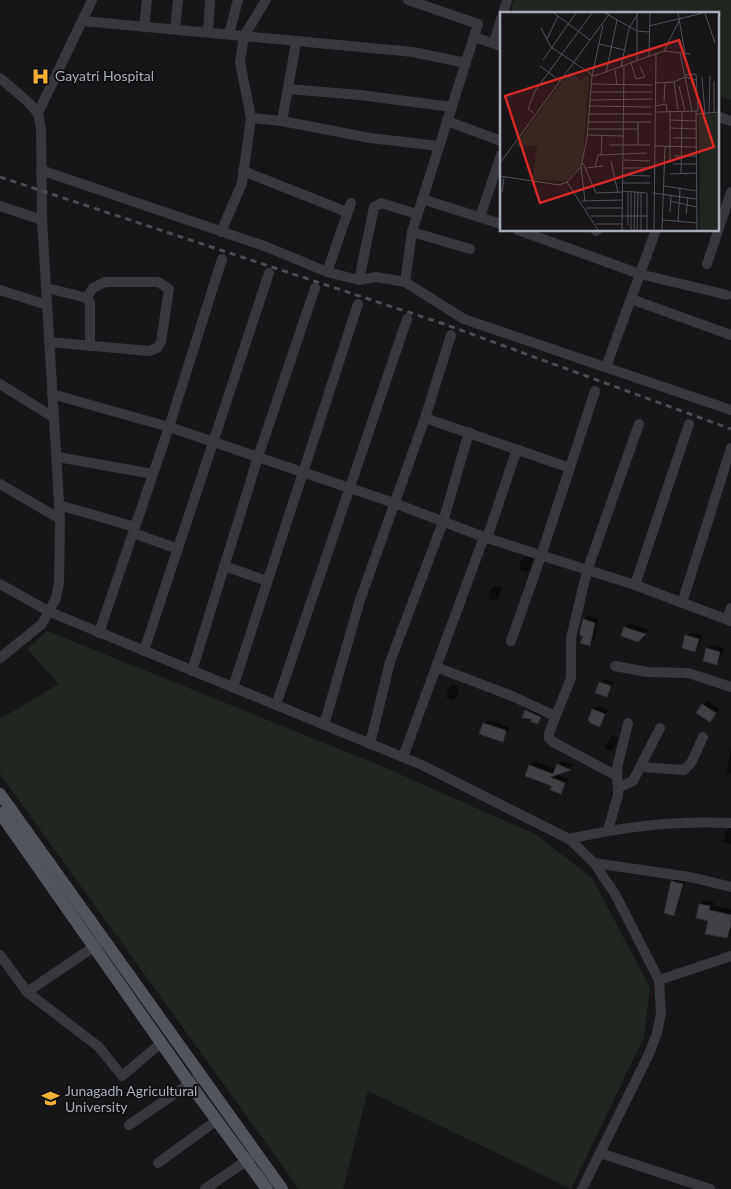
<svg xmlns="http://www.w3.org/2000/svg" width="731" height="1189" font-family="Lato,sans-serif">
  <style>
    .green { fill: #1e261f }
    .shadow { fill: #0007 }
    .building { fill: #404145; stroke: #303034 }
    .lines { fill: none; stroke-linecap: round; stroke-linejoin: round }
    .minor { stroke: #37383d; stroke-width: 10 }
    .major { stroke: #53555c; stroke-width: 12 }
    .rail { stroke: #4a4c52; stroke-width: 3; stroke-dasharray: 6 5; stroke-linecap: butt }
    .labels { text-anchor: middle; stroke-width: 4; stroke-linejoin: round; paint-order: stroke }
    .poi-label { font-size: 14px; fill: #a8adb8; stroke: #111113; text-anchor: start }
    .inset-road { fill: none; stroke: #505258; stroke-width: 1 }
    .view { fill: #d62828; fill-opacity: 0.15; stroke: #d62828; stroke-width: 2.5 }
    .inset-edge { fill: none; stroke: #a8adb8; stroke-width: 2.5 }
  </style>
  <rect width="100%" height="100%" fill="#161618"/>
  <g class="green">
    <path d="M514 0H731V100L717 95V14H510Z"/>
    <path d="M47 631 379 765 535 834 592 878 650 987 644 1037 571 1189 368 1091 343 1189H299L0 774V719L59 684 27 649Z"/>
  </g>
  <g class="shadow">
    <path d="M525 556 534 559 531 567 527 572 519 569 521 561Z"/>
    <path d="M494 586 502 588 499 597 495 601 488 599 490 590Z"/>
    <path d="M588 615 599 619 594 640 590 644 584 636V620Z"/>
    <path d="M629 623 648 630 638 640 625 628Z"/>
    <path d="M691 632 702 635 699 646 695 650 686 636Z"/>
    <path d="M712 645 724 648 720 659 716 663 707 649Z"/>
    <path d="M604 679 614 682 607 695 600 683Z"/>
    <path d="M452 684 459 686 457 696 453 700 446 698 448 689Z"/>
    <path d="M707 700 719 709 710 721 703 705Z"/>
    <path d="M531 706 544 713 538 723 533 718 524 717Z"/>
    <path d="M597 706 608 710 600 725 593 710Z"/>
    <path d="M489 719 510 728 503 740 484 724Z"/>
    <path d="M611 735 619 738 612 751 604 748Z"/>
    <path d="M731 747V774L726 773Z"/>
    <path d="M534 761 556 769 562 761 574 765 556 774 569 779 561 793 530 766Z"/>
    <path d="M731 827V844L723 842 726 831Z"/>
    <path d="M676 878 686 880 677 910 673 914 672 882Z"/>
    <path d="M704 900 714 902 713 906 731 909V932L727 937 709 920 697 917 700 904Z"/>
  </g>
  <g class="building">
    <path d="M583 619 595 623 590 646 580 643 583 636H580V631Z"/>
    <path d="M624 627 646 634 638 642 621 636Z"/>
    <path d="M685 635 699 639 695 652 682 648Z"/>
    <path d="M706 648 720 652 717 665 703 661Z"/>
    <path d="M599 682 611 686 607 697 595 693Z"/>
    <path d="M702 704 716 713 710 722 696 713Z"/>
    <path d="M592 709 605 714 600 727 590 723 588 720Z"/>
    <path d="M525 710 541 717 538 724 531 722 532 719 522 718Z"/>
    <path d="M483 723 505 730 506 732 503 742 479 734Z"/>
    <path d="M557 764 571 770 550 777 565 783 561 794 550 790 552 786 525 776 529 765 553 774Z"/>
    <path d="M671 881 683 884 674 916 664 913Z"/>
    <path d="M699 904 710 906 709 910 731 915V925L727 938 705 934 708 921 696 918Z"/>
  </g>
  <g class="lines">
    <g class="minor">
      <path d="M503 14 507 0"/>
      <path d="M83 21 413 52 466 63"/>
      <path d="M144 27 147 0"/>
      <path d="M175 29 178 0"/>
      <path d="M208 32 210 0"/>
      <path d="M229 34 238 0"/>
      <path d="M474 37 501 46"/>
      <path d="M494 43 501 19"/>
      <path d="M0 78 27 101 38 113 41 129 42 220 60 519 59 583 56 598 42 624 0 658"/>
      <path d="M288 89 360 95 452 107"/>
      <path d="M38 113 92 0"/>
      <path d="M717 116 731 121"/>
      <path d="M251 118 282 121 370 138 439 146"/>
      <path d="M282 121 296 43"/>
      <path d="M447 121 501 141"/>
      <path d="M41 170 267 247 327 272 359 280 376 277 405 282 464 319 731 410"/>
      <path d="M243 171 347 212"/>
      <path d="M422 199 501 224"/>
      <path d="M0 206 42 220"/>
      <path d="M480 217 501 155"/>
      <path d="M518 230 640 274 727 295"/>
      <path d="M596 231 597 230"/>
      <path d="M221 232 242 183 251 118 240 62 244 36 266 0"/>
      <path d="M412 232 470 249"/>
      <path d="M707 264 731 192"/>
      <path d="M327 272 351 203"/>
      <path d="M359 280 374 207 381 203 417 214"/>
      <path d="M405 282 412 232 478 24 408 0"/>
      <path d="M47 288 87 298 90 303V346"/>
      <path d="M0 290 47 305"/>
      <path d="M631 299 731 335"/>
      <path d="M49 342 149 351 157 348 161 342 169 289 158 282H105L93 288 87 298"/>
      <path d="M606 367 656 230"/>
      <path d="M0 384 53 417"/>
      <path d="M52 394 169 427 394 503 484 537 635 585 731 621"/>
      <path d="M425 418 570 468"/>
      <path d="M58 457 153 474"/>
      <path d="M0 484 60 519"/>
      <path d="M59 505 135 527"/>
      <path d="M133 533 178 549"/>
      <path d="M487 538 517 449"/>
      <path d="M224 566 267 581"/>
      <path d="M0 584 50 612 422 765 569 839 594 863 615 894 659 980 661 1013 657 1033 649 1054 582 1189"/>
      <path d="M635 585 689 424"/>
      <path d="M682 603 731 448"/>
      <path d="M727 619 731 608"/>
      <path d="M99 633 169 427 222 259"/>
      <path d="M511 641 541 556 595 391"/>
      <path d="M144 651 269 273"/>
      <path d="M615 666 647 672 688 673 731 687"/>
      <path d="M436 667 512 696 555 716"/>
      <path d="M192 671 258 457 315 288"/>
      <path d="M233 687 358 304"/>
      <path d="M276 705 407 319"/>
      <path d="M324 725 360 600 425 418 451 335"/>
      <path d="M370 744 390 662 443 522 469 432"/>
      <path d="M403 757 484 537"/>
      <path d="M641 767 684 770 691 763 703 737"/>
      <path d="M617 776 553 742 549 738V733L571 678V638L587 571 639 424"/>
      <path d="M620 787 633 781 660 728"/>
      <path d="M608 830 618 795 617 768 628 723"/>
      <path d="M569 839C627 826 672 821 731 823"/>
      <path d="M594 863 690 877 731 887"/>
      <path d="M0 955 27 992 99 1047 122 1076 161 1043"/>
      <path d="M659 980 731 956"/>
      <path d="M27 992 98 944"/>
      <path d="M129 1125 202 1075"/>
      <path d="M600 1153 710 1189"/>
      <path d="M158 1163 217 1120"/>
      <path d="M205 1189 252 1157"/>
    </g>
    <g class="major">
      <path d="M0 794 282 1189"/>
      <path d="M0 813 190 1084 267 1189"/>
    </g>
    <path class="rail" d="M0 177 444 324 731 429"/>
  </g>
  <defs>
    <symbol id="hospital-bare" viewBox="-9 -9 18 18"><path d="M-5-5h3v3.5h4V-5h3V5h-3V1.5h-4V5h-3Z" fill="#f2b134" stroke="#111113" stroke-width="2.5" paint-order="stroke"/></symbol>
    <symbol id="university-bare" viewBox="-9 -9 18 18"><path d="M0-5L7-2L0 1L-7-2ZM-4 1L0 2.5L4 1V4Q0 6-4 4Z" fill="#f2b134" stroke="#111113" stroke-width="2.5" paint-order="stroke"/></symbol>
  </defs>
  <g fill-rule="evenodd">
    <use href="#hospital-bare" x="28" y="64" width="25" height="25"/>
    <use href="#university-bare" x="38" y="1086" width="25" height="25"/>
  </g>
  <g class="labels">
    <g class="poi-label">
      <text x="55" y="81">Gayatri Hospital</text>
      <text x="65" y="1096">Junagadh Agricultural<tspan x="65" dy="16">University</tspan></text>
    </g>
  </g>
  <g transform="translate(500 12)">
    <rect width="219" height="219" fill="#161618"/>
    <path d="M70 59 82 69 85 63 89 65 83 145 79 156 66 169 32 168 37 133 14 135ZM219 101V218H200L199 103Z" fill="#1e261f"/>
    <path class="inset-road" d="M54 1 90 28M105 1 137 19 149 20M178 1 185 41M205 1 215 31M149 14 203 1M41 16 51 35 94 64 164 39 180 7M47 27 58 4M99 32 125 38M164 39 190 42M180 41 192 99M149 44 150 1M43 48 76 1M137 49V1M131 51 136 67 145 65 140 55M40 54 60 69M121 55 129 16 137 3M115 58 117 73M106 61 117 8M202 65 205 102M214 69V101M174 70 178 98M155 71 174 70 185 65 196 68M91 72 152 73M179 74 185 99M91 80H152M90 88 152 87M164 89 165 71M90 94 151 95M155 94 166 92 167 99M170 99V148M196 99 197 218M157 100 198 99 196 62 185 63M34 101 28 97 35 79 92 1M89 102H152M196 102 219 100M209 102 210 64M170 108 196 109M88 110H151M170 116 196 117M88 117H138M87 123 123 124M173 126H196M109 133H150M138 133V110M154 134 196 135M101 143 102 123M174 144H196M124 148 150 149M111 149 118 181M0 151 110 1M83 151 96 181 123 180M173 152H196M81 155 85 189M95 155 98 143 147 141M86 156 103 154M123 156H150M181 161 182 99M170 162 197 161M123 163 150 164M0 164 59 173 67 170 81 155 87 126 92 64 103 13M67 170 98 218M123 171H150M164 174 197 179M122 179 147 181V218M2 180 4 165M153 181 196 187M82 189 123 188M170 189 196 195M86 196H122M170 200 171 183M186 202 188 185M91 204H147M163 208 197 211M178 209 180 177M96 212H122M128 213V179M122 218 124 54M131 218V180M134 218 135 180M137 218 138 180M141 218V180M154 218 156 42M162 218 165 134"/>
    <path class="view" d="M179 28 214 135 40 191 5 84Z"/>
    <rect width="219" height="219" class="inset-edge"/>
  </g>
</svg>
